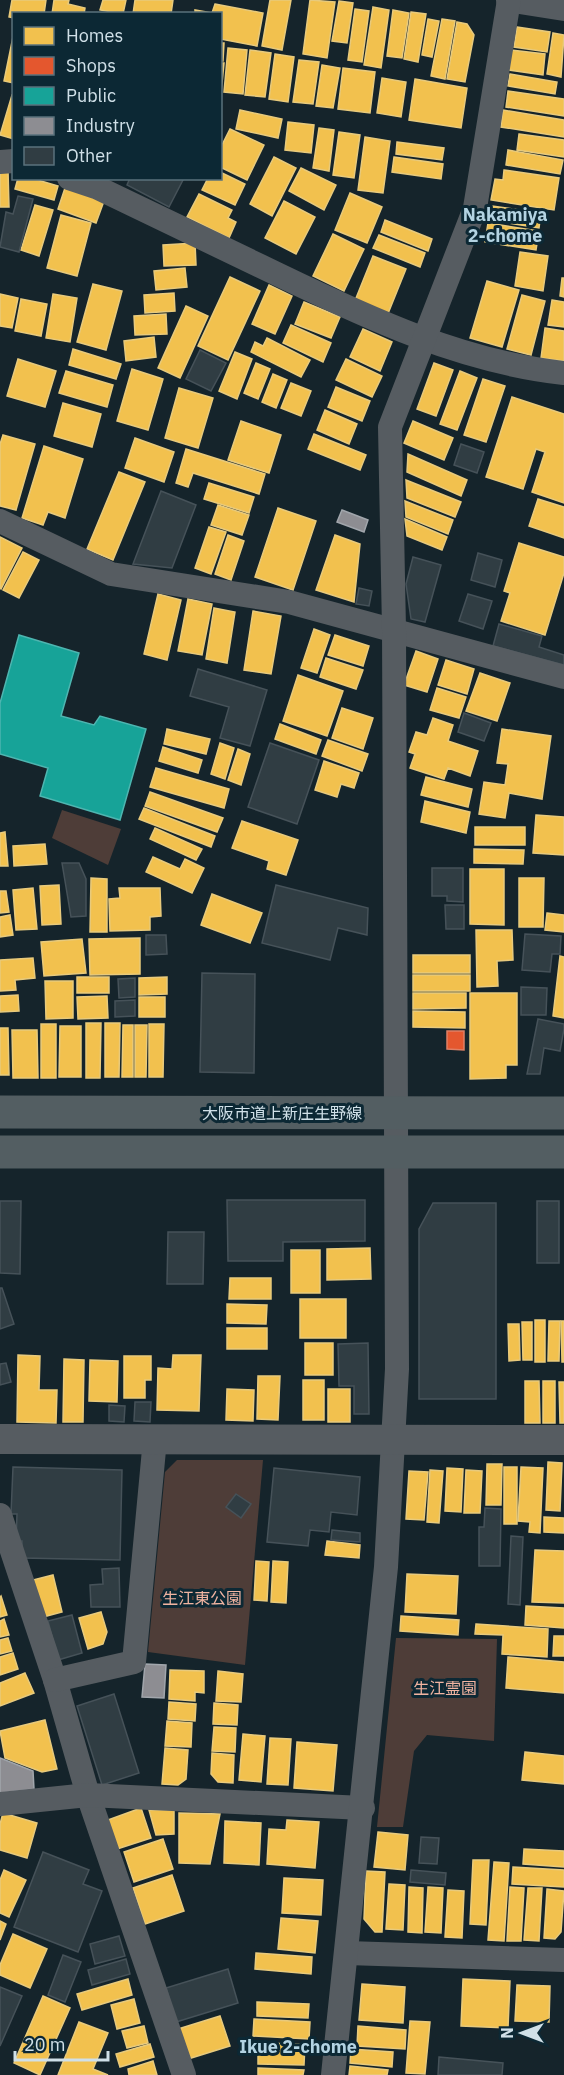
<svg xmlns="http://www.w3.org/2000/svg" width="564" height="2075" font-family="'IBM Plex Sans','Noto Sans JP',sans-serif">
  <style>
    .green { fill: #4e3d38 }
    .homes { fill: #f2c14e; stroke: #e8ca7c; stroke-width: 1.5 }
    .shops { fill: #e4572e; stroke: #de8066; stroke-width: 1.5 }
    .public { fill: #17a398; stroke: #4eb5b0; stroke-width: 1.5 }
    .industry { fill: #8d8d92; stroke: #a1a6ac; stroke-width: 1.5 }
    .building { fill: #303d43; stroke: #465259; stroke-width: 1.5 }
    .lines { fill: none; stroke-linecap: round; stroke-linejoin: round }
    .minor { stroke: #565c61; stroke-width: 24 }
    .tertiary { stroke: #565c61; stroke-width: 30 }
    .primary { stroke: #535e62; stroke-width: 33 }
    .labels { text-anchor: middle; stroke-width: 6; stroke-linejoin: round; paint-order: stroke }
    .street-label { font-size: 16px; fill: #d0e0e8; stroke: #0c2834 }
    .park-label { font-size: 16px; fill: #f1b4a1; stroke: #0c2834 }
    .neighbourhood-label { font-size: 18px; font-weight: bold; fill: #b3d3e2; stroke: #0c2834 }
  </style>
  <rect width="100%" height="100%" fill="#15242b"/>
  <g class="green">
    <path d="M62 810 121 829 108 865 52 838Z"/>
    <path d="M177 1460H263L245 1665 148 1652 165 1472Z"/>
    <path d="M396 1638 497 1639 494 1741 427 1735 414 1751 403 1827H377Z"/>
  </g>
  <g class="homes">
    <path d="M12 0H46L44 14H14V18L9 17Z"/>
    <path d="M54 0H69L68 4 85 8 84 14H52Z"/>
    <path d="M103 0H126L123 14 100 10Z"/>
    <path d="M135 0H173L171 14H133Z"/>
    <path d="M270 0H291L282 50 262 46Z"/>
    <path d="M310 0 335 2 327 58 303 54Z"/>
    <path d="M339 1 353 3 347 43 332 41Z"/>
    <path d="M215 4 263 13 257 46 220 39V14H195V10L212 13Z"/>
    <path d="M373 7 389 10 381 68 364 65Z"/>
    <path d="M355 9 369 11 362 62 348 60Z"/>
    <path d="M393 10 409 13 402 58 387 56Z"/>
    <path d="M411 12 426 14 418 62 404 59Z"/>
    <path d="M428 19 439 21 432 57 422 55Z"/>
    <path d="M442 19 455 21 445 79 431 76Z"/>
    <path d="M457 22 467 24 474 35 465 82 447 79Z"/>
    <path d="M517 27 550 32 547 52 514 47Z"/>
    <path d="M14 32V83L4 81Z"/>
    <path d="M553 33 564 35 561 77 547 74Z"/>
    <path d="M220 43H224L223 61H220Z"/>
    <path d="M228 48 247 50 243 94 224 92Z"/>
    <path d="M250 50 271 53 265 97 245 95Z"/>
    <path d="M511 50 545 54 543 75 509 70Z"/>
    <path d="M275 54 294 57 288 102 269 99Z"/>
    <path d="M299 60 319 62 313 104 293 102Z"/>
    <path d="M220 63H224L221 93H220Z"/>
    <path d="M322 65 340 68 333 108 316 106Z"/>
    <path d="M343 68 375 72 370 113 338 109Z"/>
    <path d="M510 74 557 82 555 94 508 86Z"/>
    <path d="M382 78 406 82 401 117 377 113Z"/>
    <path d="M415 79 467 88 461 128 409 120Z"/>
    <path d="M508 91 564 99V116L506 107Z"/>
    <path d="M12 95 14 96V139L0 135Z"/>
    <path d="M240 110 282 119 278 138 236 129Z"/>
    <path d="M503 110 564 120V137L501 127Z"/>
    <path d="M288 122 314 125 311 153 285 150Z"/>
    <path d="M319 128 334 130 329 171 313 168Z"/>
    <path d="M230 129 264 145 247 180 220 167V149Z"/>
    <path d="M339 132 360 135 354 178 333 175Z"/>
    <path d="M519 134 564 140V157L517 150Z"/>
    <path d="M365 137 390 141 383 193 358 190Z"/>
    <path d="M397 142 444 148 442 160 396 154Z"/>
    <path d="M508 150 563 160 560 174 506 165Z"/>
    <path d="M274 157 296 168 272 216 250 204Z"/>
    <path d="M394 157 443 164 441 179 392 172Z"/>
    <path d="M301 168 336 185 324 210 289 191Z"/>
    <path d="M0 170H8L9 207H0Z"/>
    <path d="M504 170 559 178 554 210 491 200 495 179 503 180Z"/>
    <path d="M220 172 245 184 235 205 202 190 208 178H220Z"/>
    <path d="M18 178H31L58 186 54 200 15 189Z"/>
    <path d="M65 188 104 201 96 223 58 209Z"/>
    <path d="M350 193 382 207 367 243 335 230Z"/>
    <path d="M199 194 232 210 228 218 236 222 229 238 187 217Z"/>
    <path d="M284 201 315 217 296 254 265 238Z"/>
    <path d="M35 205 53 210 39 256 21 250Z"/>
    <path d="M492 206 541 213 539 228 490 220Z"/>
    <path d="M61 215 91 223 77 276 47 268Z"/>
    <path d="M385 220 432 239 428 251 381 232Z"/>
    <path d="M488 223 539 231 536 250 485 242Z"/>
    <path d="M333 234 364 249 344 291 313 276Z"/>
    <path d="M379 235 425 253 420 267 373 248Z"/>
    <path d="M195 243 196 265 164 266 163 245Z"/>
    <path d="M520 252 548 256 543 291 515 286Z"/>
    <path d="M373 256 406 269 387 316 354 303Z"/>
    <path d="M185 268 187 287 156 290 154 271Z"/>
    <path d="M230 277 260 291 228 360 198 346Z"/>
    <path d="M562 278H564V297L560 296Z"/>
    <path d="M487 281 519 290 502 347 470 338Z"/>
    <path d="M93 284 122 291 106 350 77 342Z"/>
    <path d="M269 285 292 296 275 334 252 324Z"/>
    <path d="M174 293 175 311 145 313 144 295Z"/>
    <path d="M0 294 18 298 12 328 0 326Z"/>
    <path d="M53 294 77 298 70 342 46 338Z"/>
    <path d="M522 295 545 301 531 355 507 349Z"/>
    <path d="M21 299 47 304 41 336 15 331Z"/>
    <path d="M552 300 564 302V327L548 325Z"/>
    <path d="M304 302 340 317 331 338 295 324Z"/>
    <path d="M186 306 208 316 180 378 158 368Z"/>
    <path d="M166 314 167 334 135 335 134 316Z"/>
    <path d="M291 325 331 343 323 362 283 343Z"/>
    <path d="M545 328 564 331V361L541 358Z"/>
    <path d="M363 329 392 342 380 371 350 357Z"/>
    <path d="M154 337 156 357 126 361 124 341Z"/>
    <path d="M267 338 310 360 301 377 251 352 255 342 263 346Z"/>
    <path d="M73 349 121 364 116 379 69 365Z"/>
    <path d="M235 352 252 359 237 399 219 391Z"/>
    <path d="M18 359 56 371 45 407 7 396Z"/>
    <path d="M346 359 382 376 372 397 336 380Z"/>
    <path d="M256 363 270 369 258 399 244 393Z"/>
    <path d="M434 363 453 370 436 416 417 409Z"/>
    <path d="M132 369 163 379 148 430 117 421Z"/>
    <path d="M66 371 113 385 107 407 59 393Z"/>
    <path d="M460 371 477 378 457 430 440 424Z"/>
    <path d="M273 374 287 380 276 408 262 402Z"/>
    <path d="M483 379 505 386 486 442 464 435Z"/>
    <path d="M291 383 311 391 301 416 281 408Z"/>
    <path d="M336 387 370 401 362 421 328 407Z"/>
    <path d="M179 388 213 398 198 448 165 438Z"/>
    <path d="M512 397 564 414V503L532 492 545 452 536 449 523 489 486 477Z"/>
    <path d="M63 403 101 414 92 447 54 436Z"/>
    <path d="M325 410 357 424 349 444 317 430Z"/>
    <path d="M241 421 281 435 269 473 228 460Z"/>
    <path d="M413 421 453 438 444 460 404 443Z"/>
    <path d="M314 434 366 455 360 470 308 449Z"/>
    <path d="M3 435 35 444 16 510 0 506V444Z"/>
    <path d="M135 438 174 452 164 482 125 468Z"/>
    <path d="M44 446 83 459 65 518 48 512 43 525 22 518Z"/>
    <path d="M186 449 265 474 259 494 193 473 188 487 176 483Z"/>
    <path d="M408 454 467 480 461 496 407 472Z"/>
    <path d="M119 472 145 482 113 560 87 549Z"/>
    <path d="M406 480 461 502 455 517 407 498Z"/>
    <path d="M209 483 254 497 249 513 204 499Z"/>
    <path d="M538 499 564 507V538L529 526Z"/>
    <path d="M405 501 453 520 448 534 406 517Z"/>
    <path d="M218 505 249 515 242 535 211 525Z"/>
    <path d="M278 508 316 521 293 590 255 577Z"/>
    <path d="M405 519 447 537 442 550 407 536Z"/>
    <path d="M209 527 226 532 211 574 195 568Z"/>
    <path d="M228 535 244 541 231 580 215 574Z"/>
    <path d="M335 535 360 544 354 602 316 590Z"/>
    <path d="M0 537 22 548 1 589 0 588Z"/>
    <path d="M519 543 564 557V573L545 635 501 621 510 593 504 591Z"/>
    <path d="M23 552 39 560 19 598 3 590Z"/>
    <path d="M158 594 181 600 167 660 144 654Z"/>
    <path d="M188 599 212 604 202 655 178 651Z"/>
    <path d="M214 608 235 612 227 663 206 659Z"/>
    <path d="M253 611 281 616 271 674 244 670Z"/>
    <path d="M314 629 330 635 317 673 301 668Z"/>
    <path d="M335 635 369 646 363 666 328 655Z"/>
    <path d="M416 651 438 659 427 692 404 685Z"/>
    <path d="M326 658 363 670 356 689 320 677Z"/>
    <path d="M446 660 474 669 467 694 438 685Z"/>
    <path d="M480 673 510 683 497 721 466 711Z"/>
    <path d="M298 675 343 691 327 736 283 721Z"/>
    <path d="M437 688 466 697 459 718 430 710Z"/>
    <path d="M342 708 373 718 363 749 332 738Z"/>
    <path d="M433 718 453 725 448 741 478 751 470 776 448 768 444 779 410 768 415 754 409 752 416 732 427 735Z"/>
    <path d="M280 724 321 740 316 754 275 739Z"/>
    <path d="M167 729 210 739 206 754 164 744Z"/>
    <path d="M502 729 551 736 542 799 509 793 505 818 479 814 484 782 505 785 508 764 497 763Z"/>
    <path d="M328 740 368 754 362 771 322 756Z"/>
    <path d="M220 743 234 748 225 779 211 774Z"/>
    <path d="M163 747 202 760 198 773 159 761Z"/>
    <path d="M238 749 250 754 241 785 228 780Z"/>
    <path d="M324 761 359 773 354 788 341 784 337 797 315 790Z"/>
    <path d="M156 768 229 789 224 808 150 787Z"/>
    <path d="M426 777 472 789 468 807 421 795Z"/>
    <path d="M150 792 223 818 217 832 145 806Z"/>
    <path d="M425 801 470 812 466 833 421 822Z"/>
    <path d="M144 808 215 836 211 847 139 819Z"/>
    <path d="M536 815 564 817V855L533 853Z"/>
    <path d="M242 821 298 840 286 875 267 869 269 861 232 848Z"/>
    <rect x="475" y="827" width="50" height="18"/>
    <path d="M155 828 202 849 196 860 150 839Z"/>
    <path d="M5 832 8 866H0V833Z"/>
    <path d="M45 844 47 864 14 866 13 846Z"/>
    <path d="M474 849 524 850 523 864 474 863Z"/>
    <path d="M153 857 180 869 185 859 204 868 192 893 146 872Z"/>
    <path d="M470 869H504V925L470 924Z"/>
    <path d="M91 878 107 879V932H90Z"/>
    <path d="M519 878H544L543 927H519Z"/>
    <path d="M59 885 61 924 42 925 40 886Z"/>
    <path d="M33 888 37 929 16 930 13 890Z"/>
    <path d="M119 888H160L161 916 150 917V930L110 931 109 899 120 898Z"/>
    <path d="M0 891H6L9 912 0 913Z"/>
    <path d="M212 894 262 913 250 943 201 925Z"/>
    <path d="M547 913 564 915V932L545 930Z"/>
    <path d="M10 915 13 935 0 937V917Z"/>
    <path d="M476 930H512L513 960 497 961 498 986 477 987Z"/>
    <path d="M140 938V974L90 975 89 939Z"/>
    <path d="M82 939 86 973 44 976 41 942Z"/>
    <rect x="413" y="955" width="57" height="18"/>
    <path d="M560 956 564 957V1018L553 1016Z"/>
    <path d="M33 958 35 978 15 980 16 990 0 991V960Z"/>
    <rect x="413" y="975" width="57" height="16"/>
    <rect x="77" y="977" width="32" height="16"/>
    <path d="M167 977V994L139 995V978Z"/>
    <path d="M45 981H73V1018L46 1019Z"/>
    <path d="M413 993H466V1008L413 1009Z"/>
    <path d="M470 993H517V1065H506V1078L470 1079Z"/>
    <path d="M18 995 19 1011 0 1012V996Z"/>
    <path d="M107 996 108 1018 78 1019 77 997Z"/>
    <rect x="139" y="997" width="26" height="20"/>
    <path d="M413 1011 465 1012V1028L413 1027Z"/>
    <path d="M86 1023H101L100 1078H86Z"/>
    <path d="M105 1023H120L119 1077H105Z"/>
    <rect x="41" y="1024" width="15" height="54"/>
    <path d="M149 1024H164L163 1077H149Z"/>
    <path d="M123 1025H133V1077H122Z"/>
    <path d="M135 1025H147L146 1077H135Z"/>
    <path d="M60 1026H81V1077H59Z"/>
    <path d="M0 1028H8L9 1075H0Z"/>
    <path d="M12 1030H37L38 1078H13Z"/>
    <path d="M370 1248 371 1279 327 1280V1249Z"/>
    <rect x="291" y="1250" width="29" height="43"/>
    <path d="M230 1278H271V1299H229Z"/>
    <rect x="300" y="1299" width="46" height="39"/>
    <path d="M227 1304 267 1305 266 1324 227 1323Z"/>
    <rect x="535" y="1320" width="10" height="42"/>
    <path d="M549 1321H560L559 1361H548Z"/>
    <path d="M561 1321H564V1362H562Z"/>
    <path d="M522 1322H532V1360H523Z"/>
    <path d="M508 1324H519L520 1360 509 1361Z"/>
    <rect x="227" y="1328" width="40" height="21"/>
    <rect x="305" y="1343" width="28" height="32"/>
    <path d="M18 1355 40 1356 39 1390H57L56 1423 17 1422Z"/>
    <path d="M173 1355H201L199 1411 157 1410 158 1368 172 1369Z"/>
    <path d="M124 1356H151V1380H145V1398H124Z"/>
    <path d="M64 1359 84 1360 83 1422H63Z"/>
    <path d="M90 1360 118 1361 117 1402 89 1401Z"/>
    <path d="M258 1376H280L278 1420 257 1419Z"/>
    <rect x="303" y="1380" width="21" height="40"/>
    <path d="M525 1381H539L540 1423H525Z"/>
    <rect x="543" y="1381" width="12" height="42"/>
    <path d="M559 1382H564V1423H560Z"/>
    <path d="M227 1389 254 1390 253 1421 226 1420Z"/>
    <rect x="328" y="1389" width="22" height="33"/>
    <path d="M548 1462 562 1463 560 1511 546 1510Z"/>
    <path d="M487 1464H502L501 1505H486Z"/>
    <rect x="504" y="1467" width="13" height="57"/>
    <path d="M521 1467 543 1468 540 1533 529 1532 530 1522 518 1521Z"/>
    <path d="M447 1468 463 1469 461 1512 445 1511Z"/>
    <path d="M430 1470 443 1471 439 1523 427 1522Z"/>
    <path d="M466 1470 482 1471 480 1513H464Z"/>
    <path d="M409 1471 428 1472 424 1520 406 1519Z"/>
    <path d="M544 1517 564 1518V1533L544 1532Z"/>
    <path d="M327 1541 360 1545 359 1558 325 1555Z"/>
    <path d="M535 1550 564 1551V1603L532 1602Z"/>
    <path d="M256 1561 269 1562 267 1601 254 1600Z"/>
    <path d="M273 1561 288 1562 286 1603 271 1602Z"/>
    <path d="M407 1574 458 1576 456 1614 405 1612Z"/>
    <path d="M53 1575 62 1612 43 1617 33 1580Z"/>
    <path d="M1 1596 7 1615 0 1617V1597Z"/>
    <path d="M526 1606 564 1608V1628L525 1625Z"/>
    <path d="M101 1612 107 1632 103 1644 88 1649 79 1618Z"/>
    <path d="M401 1616 459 1620 458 1635 400 1631Z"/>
    <path d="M4 1619 9 1635 0 1637V1621Z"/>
    <path d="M476 1624 548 1629 547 1657 502 1654 503 1635 475 1634Z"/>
    <path d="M554 1636H564V1656H553Z"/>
    <path d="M8 1638 12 1651 0 1654V1640Z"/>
    <path d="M13 1653 18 1669 0 1675V1657Z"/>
    <path d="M508 1657 564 1662V1693L506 1688Z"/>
    <path d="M170 1670 204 1671V1693L195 1692V1701L169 1699Z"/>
    <path d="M218 1671 243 1674 241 1702 216 1701Z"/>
    <path d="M25 1673 34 1693 0 1706V1683Z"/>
    <path d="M169 1702 196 1704 195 1721 168 1719Z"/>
    <path d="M214 1703 238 1705 237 1725 213 1724Z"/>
    <path d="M45 1720 57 1769 42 1772 5 1758 0 1731Z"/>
    <path d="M167 1721 192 1723 191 1747 165 1746Z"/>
    <path d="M214 1727 236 1728 235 1752 212 1751Z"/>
    <path d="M243 1734 265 1736 261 1782 239 1780Z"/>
    <path d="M270 1738 291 1739 288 1785 267 1784Z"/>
    <path d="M297 1742 337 1745 333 1791 294 1788Z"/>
    <path d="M165 1748 188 1750 186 1779 178 1785 162 1784Z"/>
    <path d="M525 1752 564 1756V1784L522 1780Z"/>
    <path d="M212 1753 234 1755 233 1783 218 1782 211 1774Z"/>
    <path d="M141 1808 151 1838 117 1849 108 1820Z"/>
    <path d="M149 1810H174V1834L156 1835Z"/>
    <path d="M3 1813 37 1823 27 1858 0 1850V1824Z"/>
    <path d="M179 1813 220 1814 210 1864 179 1863Z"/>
    <path d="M287 1820 319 1822 315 1868 267 1864 269 1829 286 1830Z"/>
    <path d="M225 1821 261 1823 259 1865 224 1863Z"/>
    <path d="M378 1832 408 1835 405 1870 374 1867Z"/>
    <path d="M163 1839 173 1869 134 1882 124 1852Z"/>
    <path d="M524 1849 564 1851V1867L523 1864Z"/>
    <path d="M473 1860H489L486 1925 470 1924Z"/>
    <path d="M494 1862 509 1863 504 1941 488 1940Z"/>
    <path d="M513 1867 564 1870V1887L512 1884Z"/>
    <path d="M4 1870 26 1880 9 1917 0 1913V1880Z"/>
    <path d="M366 1871 385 1872 382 1932H375L364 1919Z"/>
    <path d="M172 1875 184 1911 145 1924 133 1888Z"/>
    <path d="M284 1878 323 1880 321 1915 282 1913Z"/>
    <path d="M389 1884 405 1885 403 1930 386 1929Z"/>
    <path d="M409 1887 423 1888 422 1933 408 1932Z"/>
    <path d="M428 1887 443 1888 441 1933 425 1932Z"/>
    <path d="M510 1887 524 1888 521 1941H507Z"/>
    <path d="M528 1888H542L539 1941 524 1940Z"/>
    <path d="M547 1889 564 1891 561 1932 555 1939 544 1938Z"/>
    <path d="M448 1890 464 1891 462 1938 445 1937Z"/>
    <path d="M281 1918 318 1921 315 1953 278 1949Z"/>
    <path d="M0 1921 6 1924 0 1940Z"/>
    <path d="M13 1934 47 1949 30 1988 0 1975V1965Z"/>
    <path d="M256 1953 312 1957 311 1974 255 1969Z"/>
    <path d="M128 1979 132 1995 82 2010 77 1994Z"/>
    <path d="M463 1979 510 1981 508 2028 461 2026Z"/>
    <path d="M362 1984 405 1987 403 2023 359 2020Z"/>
    <path d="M517 1985 550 1986 549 2022 515 2021Z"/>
    <path d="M43 1996 70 2008 40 2075 14 2063Z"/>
    <path d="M134 1999 140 2023 117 2029 111 2005Z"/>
    <path d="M257 2002 309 2004 308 2018 257 2016Z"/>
    <path d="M220 2016 230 2046 188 2059 178 2029Z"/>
    <path d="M254 2019 310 2022 309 2039 253 2036Z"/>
    <path d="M410 2021 430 2022 425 2074 406 2073Z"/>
    <path d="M79 2022 108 2033 93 2069 108 2075H58Z"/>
    <path d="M144 2026 148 2043 127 2048 122 2031Z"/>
    <path d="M358 2026 406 2030 405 2049 357 2046Z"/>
    <path d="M251 2043 305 2044 304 2065 258 2064V2050H250Z"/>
    <path d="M150 2044 154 2057 120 2067 116 2054Z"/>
    <path d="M351 2049 393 2052 392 2067 350 2063Z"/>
    <path d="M153 2061 157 2075H129L128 2069Z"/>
    <path d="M350 2066 388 2070 387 2075H349Z"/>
    <path d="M258 2068 304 2070 303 2075H258Z"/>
  </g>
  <path class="shops" d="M447 1031H464V1050L447 1049Z"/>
  <path class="public" d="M19 635 79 653 61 716 94 725 100 716 146 729 120 820 40 796 48 768 0 754V703Z"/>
  <g class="industry">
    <path d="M342 510 368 520 364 532 337 522Z"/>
    <path d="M145 1664 166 1665 164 1698 142 1697Z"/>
    <path d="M0 1758 33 1771 34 1789 0 1793Z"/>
  </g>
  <g class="building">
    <path d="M130 178H184L169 207 127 185Z"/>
    <path d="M18 196 33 199 19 252 0 247 6 212 13 214Z"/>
    <path d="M200 350 226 363 211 391 186 379Z"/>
    <path d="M461 444 484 452 477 473 454 465Z"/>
    <path d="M161 491 196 505 172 568 133 564Z"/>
    <path d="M478 553 502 560 495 587 471 580Z"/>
    <path d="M413 557 441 565 425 622 411 619 406 584Z"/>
    <path d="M359 588 372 591 369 606 356 604Z"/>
    <path d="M468 594 492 601 483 629 459 621Z"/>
    <path d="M499 624 542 636 539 647 564 655V665L493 646Z"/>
    <path d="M198 669 267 690 250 746 220 738 229 707 190 696Z"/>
    <path d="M464 713 491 723 484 741 458 732Z"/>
    <path d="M270 743 319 760 297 824 248 807Z"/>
    <path d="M62 863H79L86 879V916L71 917Z"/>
    <path d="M432 868H463V902L447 901V896H432Z"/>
    <path d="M276 885 368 908 367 935 338 928 330 960 262 943Z"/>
    <path d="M445 905H464V929H446Z"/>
    <path d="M525 934 561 936 560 954H552L550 972 522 970Z"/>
    <path d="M146 935H166L167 954 146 955Z"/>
    <path d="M202 973 255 974 254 1073 200 1072Z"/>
    <path d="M135 978V997L119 998 118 979Z"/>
    <path d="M521 987 547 988 546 1015H521Z"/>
    <path d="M135 1000V1016L115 1017V1001Z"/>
    <path d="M538 1019 564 1024V1029L560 1051 544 1048 540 1074H527Z"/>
    <path d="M227 1200H365V1241L283 1242V1261H228Z"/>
    <path d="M0 1201H21L20 1274 0 1273Z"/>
    <rect x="537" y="1201" width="22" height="62"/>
    <path d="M433 1203H496V1399H419V1229Z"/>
    <path d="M168 1232H204L203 1284H167Z"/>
    <path d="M0 1288H2L14 1324 0 1329Z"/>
    <path d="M368 1343 369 1414H354V1386H339L338 1344Z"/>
    <path d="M6 1363 11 1382 0 1385V1364Z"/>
    <path d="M135 1402H151L150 1422 134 1421Z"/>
    <path d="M109 1405 125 1406 124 1422 109 1421Z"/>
    <path d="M13 1467 122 1470 120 1560 22 1558V1541H16L17 1514H11Z"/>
    <path d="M274 1468 360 1477 357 1515 331 1512 329 1532 310 1530 308 1546 267 1542Z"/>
    <path d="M236 1494 251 1504 241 1518 226 1507Z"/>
    <path d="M485 1508 501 1509 500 1566H479V1527H484Z"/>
    <path d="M332 1530 360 1533V1542L331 1540Z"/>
    <path d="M511 1536 523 1537 520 1605 508 1604Z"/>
    <path d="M119 1568 120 1607H91L90 1585 103 1584 102 1569Z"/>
    <path d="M72 1615 82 1653 58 1660 48 1621Z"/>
    <path d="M114 1694 139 1773 102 1785 77 1706Z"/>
    <path d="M421 1837 439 1838 437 1864 419 1863Z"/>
    <path d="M43 1852 89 1870 83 1884 102 1891 78 1952 14 1927Z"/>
    <path d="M411 1870 446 1873 445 1885 410 1882Z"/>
    <path d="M119 1936 125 1956 95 1964 90 1944Z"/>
    <path d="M63 1955 81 1962 65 2002 48 1995Z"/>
    <path d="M126 1959 130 1974 92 1985 88 1970Z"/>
    <path d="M228 1969 238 2003 176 2022 166 1988Z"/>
    <path d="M0 1987 22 1996 0 2046Z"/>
    <path d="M439 2057 503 2063 502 2075H438Z"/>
  </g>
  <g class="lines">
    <g class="minor">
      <path d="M508 0 564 9"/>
      <path d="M0 162 14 161"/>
      <path d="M69 178 96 187C156 216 216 245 277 274 368 318 462 362 564 373"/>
      <path d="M0 521 111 574 289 602 564 677"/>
      <path d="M0 1515 55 1680 88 1795 184 2075"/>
      <path d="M55 1680 134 1662 155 1439"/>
      <path d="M0 1804 88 1795 363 1808"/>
      <path d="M347 1953 564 1960"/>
      <path d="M333 2075 386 1567 397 1369 394 629 390 427 475 208 509 0"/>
    </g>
    <path class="tertiary" d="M0 1439 564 1440"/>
    <g class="primary">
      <path d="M0 1112 564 1113"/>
      <path d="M0 1152H564"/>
    </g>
  </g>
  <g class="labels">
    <g class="street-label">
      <text x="282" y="1119">大阪市道上新庄生野線</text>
    </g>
    <g class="park-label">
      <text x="202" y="1604">生江東公園</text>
      <text x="445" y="1694">生江霊園</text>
    </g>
    <g class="neighbourhood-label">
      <text x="505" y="221">Nakamiya<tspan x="505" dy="21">2-chome</tspan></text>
      <text x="298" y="2053">Ikue 2-chome</text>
    </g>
  </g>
  <rect x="12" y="12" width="210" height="168" fill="#0c2834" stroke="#5a727c" stroke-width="1.5"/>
  <rect x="24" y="27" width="30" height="18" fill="#f2c14e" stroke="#5a727c" stroke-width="1.5"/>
  <text x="66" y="42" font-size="18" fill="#d0e0e8">Homes</text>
  <rect x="24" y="57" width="30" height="18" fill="#e4572e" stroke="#5a727c" stroke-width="1.5"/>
  <text x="66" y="72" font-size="18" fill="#d0e0e8">Shops</text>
  <rect x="24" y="87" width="30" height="18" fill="#17a398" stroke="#5a727c" stroke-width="1.5"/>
  <text x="66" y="102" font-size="18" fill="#d0e0e8">Public</text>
  <rect x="24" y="117" width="30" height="18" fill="#8d8d92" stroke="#5a727c" stroke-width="1.5"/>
  <text x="66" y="132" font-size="18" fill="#d0e0e8">Industry</text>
  <rect x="24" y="147" width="30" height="18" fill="#303d43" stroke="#5a727c" stroke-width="1.5"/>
  <text x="66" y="162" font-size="18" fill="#d0e0e8">Other</text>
  <g transform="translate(522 2033) rotate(270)" stroke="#0c2834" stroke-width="4.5" paint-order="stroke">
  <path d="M0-4.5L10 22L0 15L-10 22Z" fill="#d0e0e8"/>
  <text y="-9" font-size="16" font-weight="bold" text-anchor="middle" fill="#d0e0e8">N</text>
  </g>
  <path d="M15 2051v9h93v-9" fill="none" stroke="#d0e0e8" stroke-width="3"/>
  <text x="24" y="2051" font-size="18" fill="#d0e0e8" stroke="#0c2834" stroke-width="4.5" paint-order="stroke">20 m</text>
</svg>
